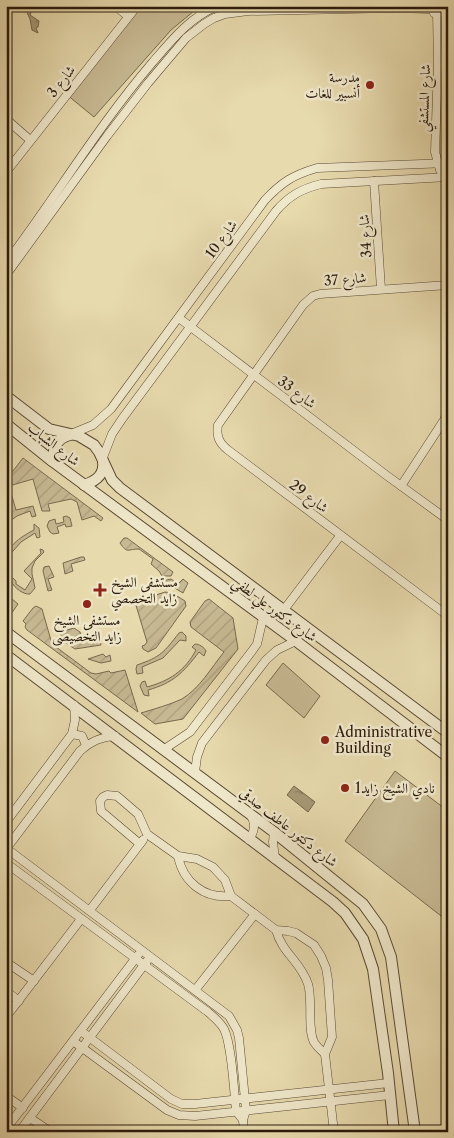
<svg xmlns="http://www.w3.org/2000/svg" width="454" height="1138" font-family="'Libre Caslon Text',Amiri,serif">
  <style>
    .green { fill: #c7b992; stroke: #786a4f }
    .garden { fill: url(#garden-furrows); stroke: #786a4f }
    .water { fill: url(#water-ripples); stroke: #75664c }
    .lines { fill: none; stroke-linecap: round; stroke-linejoin: round }
    .minor-casing { stroke: #594a34; stroke-width: 9 }
    .tertiary-casing { stroke: #594a34; stroke-width: 12 }
    .minor { stroke: #efe7ca; stroke-width: 8 }
    .tertiary { stroke: #efe7ca; stroke-width: 10 }
    .poi-dot { fill: #8f2418; stroke: #efe7ca; stroke-width: 2 }
    .labels { text-anchor: middle; stroke-width: 5; stroke-linejoin: round; paint-order: stroke }
    .poi-label { font-size: 14px; fill: #2a1a0c; stroke: #efe7ca; text-anchor: start }
    .street-label { font-size: 14px; fill: #2a1a0c; stroke: #efe7ca }
  </style>
  <defs>
    <pattern id="garden-furrows" width="10" height="10" patternUnits="userSpaceOnUse" patternTransform="scale(1.25)"><rect width="10" height="10" fill="#c7b992"/><path d="M-1 1l2-2M0 10L10 0M9 11l2-2" fill="none" stroke="#ab9e7d"/></pattern>
    <pattern id="water-ripples" width="26" height="14" patternUnits="userSpaceOnUse" patternTransform="scale(1.25)"><rect width="26" height="14" fill="#a79976"/><path d="M2 4q2-2 4 0t4 0M15 11q2-2 4 0t4 0" fill="none" stroke="#887c5f"/></pattern>
  </defs>
  <rect width="100%" height="100%" fill="#e7daad"/>
  <filter id="stains"><feTurbulence type="fractalNoise" baseFrequency=".004" numOctaves="4"/><feColorMatrix values="0 0 0 0 .2 0 0 0 0 .09 0 0 0 0 .02 0 0 0 .5 -.17"/></filter>
  <radialGradient id="worn" r=".72"><stop offset=".6" stop-color="#630" stop-opacity="0"/><stop offset="1" stop-color="#630" stop-opacity=".3"/></radialGradient>
  <g class="green">
    <path d="M137 6H200L171 30 94 117 66 94Z"/>
    <path d="M66 516 70 518 72 526 66 527 65 524 57 527 59 533 53 534 50 532 47 526 49 521 55 519 56 524 64 522 63 517Z"/>
    <path d="M34 524 39 528 40 537 37 538 35 533 21 542 6 559C6 546 24 535 34 530Z"/>
    <path d="M40 549 43 550 44 552 35 561 32 568V574L35 588 30 594C24 595 14 588 11 581L13 578 16 581V584L25 590 32 579 24 571 41 553Z"/>
    <path d="M182 632 186 636V641L180 640 163 658 142 667 143 673 137 674 136 669 137 665C161 657 164 652 179 633Z"/>
    <path d="M195 644C199 644 204 647 206 651L204 656 199 652C183 673 173 683 148 690L149 696 144 695 140 686 142 682 145 681 147 687C169 681 185 671 196 650L192 647Z"/>
    <path d="M283 663 320 696 304 718 266 685Z"/>
    <path d="M395 771 448 811V918L445 919 345 841Z"/>
  </g>
  <g class="garden">
    <path d="M23 458 103 518 101 521 94 516 82 520 77 502 71 499 48 504 50 511H42L33 479 9 486 16 510 33 506 36 516 32 517 30 511 17 516 6 524V480Z"/>
    <path d="M124 538H127L173 572 171 576H162L159 571 151 564 153 559 139 549C128 549 127 554 120 543Z"/>
    <path d="M81 557H84L85 560 71 564 73 571 65 574 63 563Z"/>
    <path d="M49 566 54 577 48 579 52 590 48 591 43 571 44 567Z"/>
    <path d="M171 579 178 584 183 579 188 583 183 593 173 587 160 589 158 582Z"/>
    <path d="M165 592 172 593 185 601 186 606 156 648 148 652 143 649 142 646 145 645 147 642 135 602Z"/>
    <path d="M6 594 18 604 9 617 6 616Z"/>
    <path d="M209 599 233 618 238 649 183 719 155 724 141 713C154 709 169 705 182 699 200 688 211 668 224 652L191 627 190 622 205 601Z"/>
    <path d="M36 606 42 609 52 644 91 673 96 674 109 671 111 673 125 670 138 712 27 630 25 627 26 624 23 621 33 608Z"/>
    <path d="M74 628 80 632 83 641 99 636 101 645 75 649 63 641 60 632Z"/>
    <path d="M103 654 106 657 110 655 111 661 101 663 88 659Z"/>
  </g>
  <g class="water">
    <path d="M24 6H28L31 13 30 15 39 21 38 27 36 28 38 33 32 30 30 19Z"/>
    <path d="M294 786 315 802 308 812 287 795Z"/>
  </g>
  <g class="lines">
    <defs>
      <g id="minor">
        <path d="M115 6 128 16"/>
        <path d="M434 13H440L448 9"/>
        <path d="M437 13 438 65 435 152 440 170 447 180"/>
        <path d="M6 119 30 140"/>
        <path d="M6 172 137 6"/>
        <path d="M374 181 381 289"/>
        <path d="M6 263C56 197 98 126 152 63 171 41 189 18 217 6"/>
        <path d="M6 275 107 136 148 83 186 38 204 24 214 18 225 14 248 11 394 8 428 9"/>
        <path d="M448 285 320 294 313 296 303 305 218 425C216 436 219 443 228 450L448 616"/>
        <path d="M179 318 386 475 448 520"/>
        <path d="M71 434 93 425 111 409 265 200C282 182 293 175 317 168L448 163"/>
        <path d="M102 460 112 434 122 419 276 211C289 196 301 189 321 184L448 177"/>
        <path d="M401 486 448 414"/>
        <path d="M283 611 340 536"/>
        <path d="M72 734 82 736 86 745"/>
        <path d="M163 750 190 732 252 651 257 644 263 618"/>
        <path d="M195 772 197 757 202 743 266 660 277 650 296 641"/>
        <path d="M6 822 72 734 75 720 74 705"/>
        <path d="M274 832 273 842 275 859"/>
        <path d="M249 840C255 830 256 824 250 814"/>
        <path d="M140 844 101 811 100 801 103 797 107 795 117 796 138 814 147 834 178 856 197 859 213 867 225 880 231 896 276 930 288 931 296 933 314 945 321 956 326 968 328 980 332 1037 325 1054 334 1132"/>
        <path d="M6 848 229 1016 237 1030 239 1038 246 1110 243 1120 244 1132"/>
        <path d="M6 849 80 751C91 741 101 737 115 736"/>
        <path d="M178 856C183 882 204 899 231 896"/>
        <path d="M6 863 208 1012C214 1017 220 1022 224 1029 232 1045 234 1092 236 1111L243 1120"/>
        <path d="M90 910 143 840"/>
        <path d="M276 930C282 953 301 962 308 984 313 1001 307 1029 314 1042 317 1047 321 1050 325 1054"/>
        <path d="M6 962 34 981"/>
        <path d="M196 989 255 914"/>
        <path d="M6 991 19 1001"/>
        <path d="M6 1017 81 919"/>
        <path d="M81 1031 171 1099 182 1104H195L389 1083"/>
        <path d="M73 1041 167 1110 179 1115 195 1116 390 1095"/>
        <path d="M6 1096 23 1108"/>
        <path d="M30 1118 51 1132"/>
        <path d="M6 1129 138 955"/>
        <path d="M19 1132 147 961"/>
      </g>
      <g id="tertiary">
        <path d="M6 396 49 429 79 436 94 445 99 452 112 480 120 488 448 733"/>
        <path d="M6 424 52 461 296 641 448 757"/>
        <path d="M52 461C54 448 56 438 70 435"/>
        <path d="M84 485C96 481 105 475 103 461"/>
        <path d="M6 632 274 832 363 904 381 929 391 957 415 1132"/>
        <path d="M6 655 333 902 345 913 363 939 373 969 388 1073 394 1132"/>
      </g>
    </defs>
    <use href="#minor" class="minor-casing"/>
    <use href="#tertiary" class="tertiary-casing"/>
    <use href="#minor" class="minor"/>
    <use href="#tertiary" class="tertiary"/>
  </g>
  <g class="poi-dot">
    <circle cx="370" cy="85" r="5"/>
    <path d="M97.5 582.5h5v5h5v5h-5v5h-5v-5h-5v-5h5z"/>
    <circle cx="87" cy="604" r="5"/>
    <circle cx="325" cy="740" r="5"/>
    <circle cx="345" cy="788" r="5"/>
  </g>
  <g class="labels">
    <g class="poi-label">
      <text x="360" y="82" text-anchor="end">مدرسة<tspan x="360" dy="16">أنسبير للغات</tspan></text>
      <text x="111" y="587">مستشفى الشيخ<tspan x="111" dy="16">زايد التخصصي</tspan></text>
      <text x="87" y="625" text-anchor="middle">مستشفى الشيخ<tspan x="87" dy="16">زايد التخصيصى</tspan></text>
      <text x="335" y="737">Administrative<tspan x="335" dy="16">Building</tspan></text>
      <text x="355" y="793">نادي الشيخ زايد1</text>
    </g>
    <g class="street-label">
      <text transform="translate(61 81) rotate(-52)" y="5">شارع 3</text>
      <text transform="translate(424 98) rotate(-88)" y="5">شارع المستشفي</text>
      <text transform="translate(365 236) rotate(-94)" y="5">شارع 34</text>
      <text transform="translate(221 239) rotate(-54)" y="5">شارع 10</text>
      <text transform="translate(345 279) rotate(-5)" y="5">شارع 37</text>
      <text transform="translate(297 392) rotate(37)" y="5">شارع 33</text>
      <text transform="translate(54 444) rotate(38)" y="5">شارع الشباب</text>
      <text transform="translate(309 496) rotate(37)" y="5">شارع 29</text>
      <text transform="translate(275 609) rotate(36)" y="5">شارع دكتور علي لطفي</text>
      <text transform="translate(289 827) rotate(38)" y="5">شارع دكتور عاطف صدقي</text>
    </g>
  </g>
  <rect width="454" height="1138" fill="none" stroke="#e7daad" stroke-width="25"/>
  <rect x="8" y="8" width="439" height="1123" fill="none" stroke="#2a1a0c" stroke-width="2.5"/>
  <rect x="12" y="12" width="429" height="1113" fill="none" stroke="#2a1a0c"/>
  <rect width="100%" height="100%" filter="url(#stains)"/>
  <rect width="100%" height="100%" fill="url(#worn)"/>
</svg>
